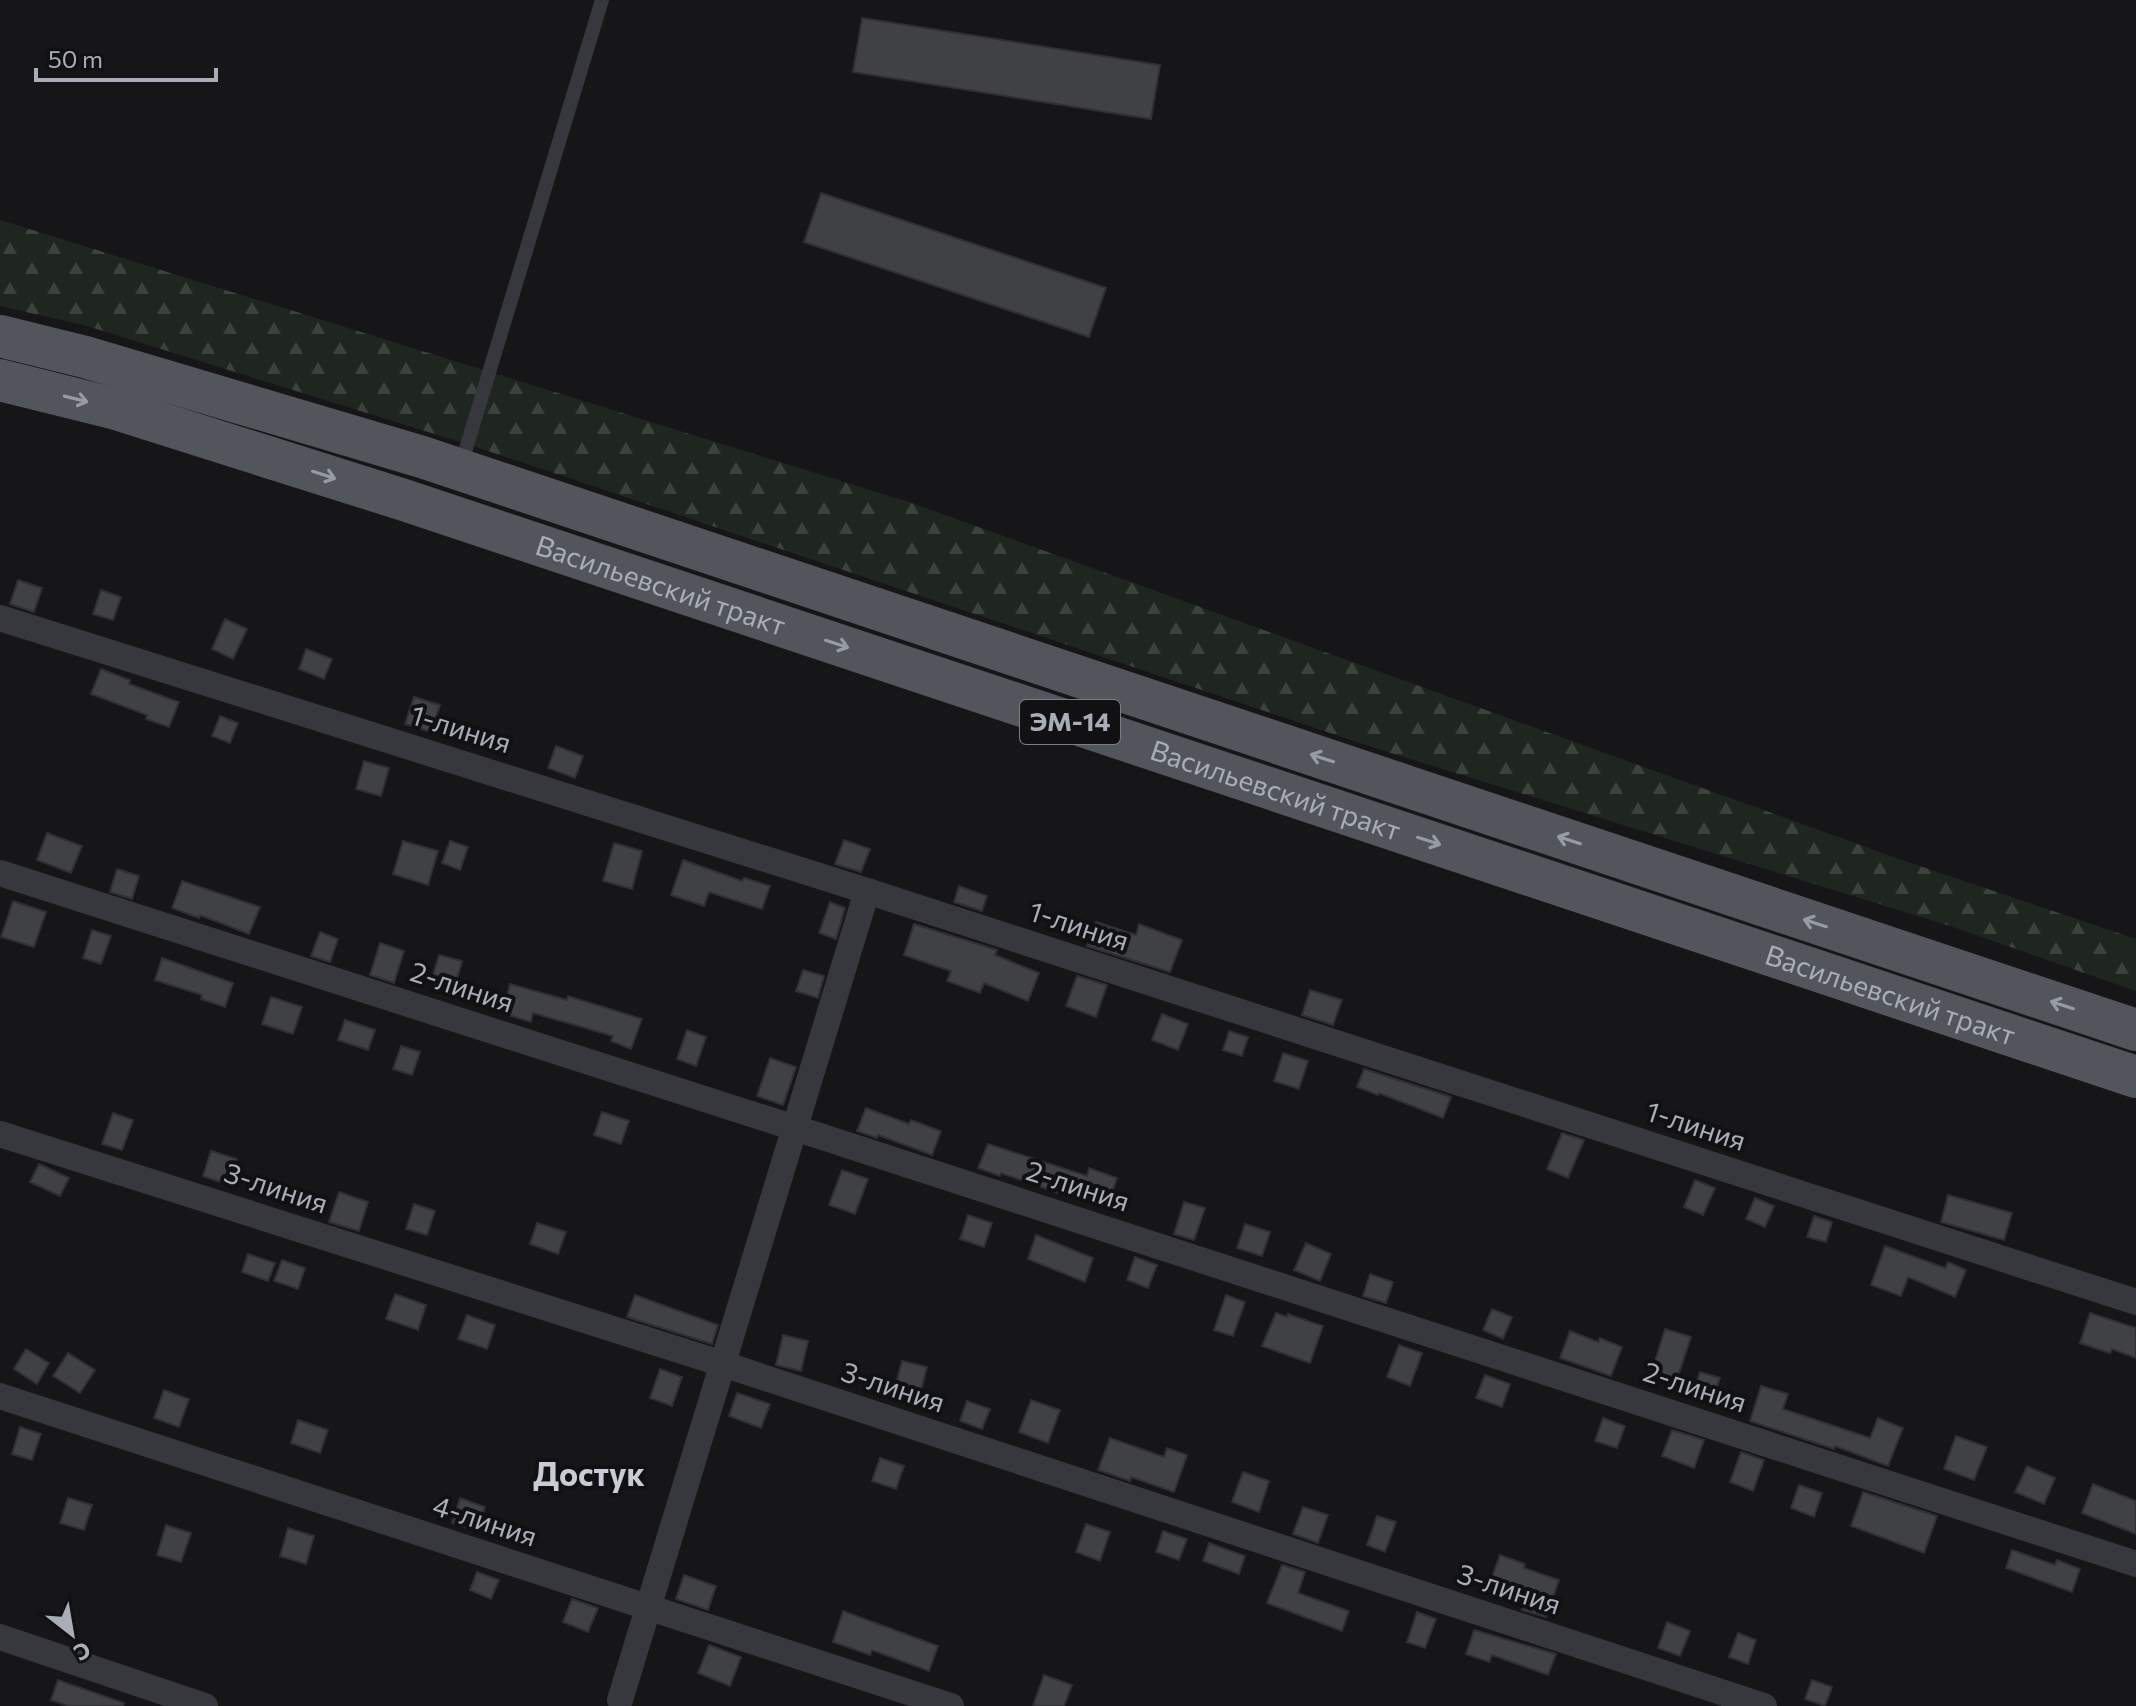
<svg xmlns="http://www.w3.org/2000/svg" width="2136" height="1706" font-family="Commissioner,sans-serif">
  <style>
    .forest { fill: url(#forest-firs) }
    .building { fill: #404145; stroke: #303034; stroke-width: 2 }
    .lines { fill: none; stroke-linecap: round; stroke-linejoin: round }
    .service { stroke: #37383d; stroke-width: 14 }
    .minor { stroke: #37383d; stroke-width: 26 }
    .primary { stroke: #53555c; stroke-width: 42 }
    .oneway { stroke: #979ba6 }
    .labels { text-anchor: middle; stroke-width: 8; stroke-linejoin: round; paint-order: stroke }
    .shield { fill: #111113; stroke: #7b7e86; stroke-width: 2 }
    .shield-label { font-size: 26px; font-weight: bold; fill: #a8adb8 }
    .street-label { font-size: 28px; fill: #a8adb8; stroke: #111113 }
    .quarter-label { font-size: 32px; font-weight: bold; fill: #c9ccd4; stroke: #111113 }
  </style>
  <defs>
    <pattern id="forest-firs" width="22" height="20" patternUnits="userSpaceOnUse" patternTransform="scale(2)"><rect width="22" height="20" fill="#1e261f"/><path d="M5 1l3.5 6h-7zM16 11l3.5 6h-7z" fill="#3c433d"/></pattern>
  </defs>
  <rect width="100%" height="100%" fill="#161618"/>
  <path class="forest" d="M0 220 909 502 1899 859 2136 939V991L1953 927 1378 749 470 445 87 326 0 306Z"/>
  <g class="building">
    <path d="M862 18 1160 65 1151 119 853 72Z"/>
    <path d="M821 193 1106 288 1089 337 804 242Z"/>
    <path d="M18 580 42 588 34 612 10 604Z"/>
    <path d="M101 590 121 597 113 620 93 614Z"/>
    <path d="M225 619 247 629 233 659 212 649Z"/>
    <path d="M306 649 332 659 324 679 299 669Z"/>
    <path d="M101 669 130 680 129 684 179 702 169 727 146 719 147 715 91 694Z"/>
    <path d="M414 697 440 705 431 732 405 724Z"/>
    <path d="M220 716 238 723 230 743 212 736Z"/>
    <path d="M556 746 583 756 575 778 548 768Z"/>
    <path d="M364 761 389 768 381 796 356 789Z"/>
    <path d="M47 833 82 846 71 873 37 860Z"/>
    <path d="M844 840 870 849 861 872 835 864Z"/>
    <path d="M403 841 438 851 428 885 393 874Z"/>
    <path d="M450 841 468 847 460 870 442 863Z"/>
    <path d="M614 843 642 851 632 889 603 881Z"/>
    <path d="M683 860 742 881 744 878 770 886 762 909 709 892 704 906 671 895Z"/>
    <path d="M117 869 139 876 132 899 110 892Z"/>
    <path d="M182 881 260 907 249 934 200 915 199 918 172 908Z"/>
    <path d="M959 886 987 896 982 911 954 902Z"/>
    <path d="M13 901 46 912 34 947 1 937Z"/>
    <path d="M830 902 845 908 836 939 819 933Z"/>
    <path d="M1096 922 1136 935 1139 924 1182 940 1170 972 1087 946Z"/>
    <path d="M914 924 997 950 995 955 1039 973 1028 1001 984 983 980 993 947 981 951 971 904 955Z"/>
    <path d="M92 930 111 936 101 964 83 958Z"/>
    <path d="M320 932 338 939 330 962 311 956Z"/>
    <path d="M380 943 404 951 394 983 370 975Z"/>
    <path d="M439 955 462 961 456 982 433 975Z"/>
    <path d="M162 958 233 983 225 1007 201 999 202 995 155 980Z"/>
    <path d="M803 970 824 976 818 998 796 991Z"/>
    <path d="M1077 976 1107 985 1096 1017 1066 1006Z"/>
    <path d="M510 984 567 1000 568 996 642 1019 631 1049 611 1041 613 1036 533 1013 531 1022 502 1013Z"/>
    <path d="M1310 990 1342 1000 1333 1025 1302 1015Z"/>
    <path d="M271 997 302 1007 293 1034 262 1024Z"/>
    <path d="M1162 1014 1188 1024 1178 1050 1152 1040Z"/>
    <path d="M345 1020 375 1030 368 1050 338 1040Z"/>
    <path d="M687 1030 706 1037 696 1066 677 1059Z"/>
    <path d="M1229 1031 1248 1037 1242 1056 1223 1050Z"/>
    <path d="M401 1046 420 1052 412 1075 393 1069Z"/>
    <path d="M1283 1053 1308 1061 1299 1089 1274 1081Z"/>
    <path d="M770 1058 796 1067 783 1105 757 1096Z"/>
    <path d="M1364 1069 1451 1097 1443 1118 1379 1093 1378 1095 1357 1087Z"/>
    <path d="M866 1108 909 1124 911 1120 941 1131 932 1155 878 1135 877 1138 857 1131Z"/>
    <path d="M602 1112 629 1121 621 1144 594 1135Z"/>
    <path d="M113 1113 133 1120 122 1150 102 1144Z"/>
    <path d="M1562 1133 1584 1140 1568 1178 1547 1169Z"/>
    <path d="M988 1144 1087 1176 1089 1168 1117 1178 1109 1202 1063 1187 1061 1194 1001 1173 1000 1176 978 1168Z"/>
    <path d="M211 1151 237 1159 229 1185 203 1176Z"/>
    <path d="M39 1164 69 1178 60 1196 30 1182Z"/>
    <path d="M842 1170 868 1179 855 1214 829 1205Z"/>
    <path d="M1695 1180 1715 1188 1703 1215 1684 1207Z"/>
    <path d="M339 1192 368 1202 359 1231 329 1222Z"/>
    <path d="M1948 1195 2012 1213 2004 1240 1941 1222Z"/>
    <path d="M1755 1198 1774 1206 1765 1227 1746 1219Z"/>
    <path d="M1184 1202 1205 1208 1194 1240 1174 1234Z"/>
    <path d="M414 1204 435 1211 427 1235 406 1229Z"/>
    <path d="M968 1215 992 1223 984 1247 960 1239Z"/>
    <path d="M1814 1216 1832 1222 1826 1242 1807 1237Z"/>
    <path d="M537 1223 566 1232 558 1254 530 1244Z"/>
    <path d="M1245 1224 1270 1232 1262 1256 1237 1248Z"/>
    <path d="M1036 1235 1093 1258 1085 1282 1028 1259Z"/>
    <path d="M1306 1243 1331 1254 1320 1281 1294 1270Z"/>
    <path d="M1885 1246 1945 1268 1948 1262 1966 1270 1955 1297 1908 1277 1901 1296 1871 1285Z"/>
    <path d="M248 1254 275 1263 268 1281 242 1272Z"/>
    <path d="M1135 1257 1157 1265 1148 1288 1127 1280Z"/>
    <path d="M282 1260 305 1268 298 1289 274 1281Z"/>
    <path d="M1370 1274 1393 1282 1386 1303 1363 1296Z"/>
    <path d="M395 1294 426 1305 418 1330 386 1319Z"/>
    <path d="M635 1295 718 1325 712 1344 627 1317Z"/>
    <path d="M1226 1295 1245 1302 1233 1336 1214 1330Z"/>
    <path d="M1492 1309 1512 1317 1503 1339 1483 1330Z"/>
    <path d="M1276 1313 1287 1317 1288 1314 1323 1326 1310 1363 1262 1346Z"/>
    <path d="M2090 1313 2136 1328V1358L2112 1349 2110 1353 2080 1343Z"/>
    <path d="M467 1315 495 1325 487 1349 458 1339Z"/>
    <path d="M1665 1329 1691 1337 1677 1379 1652 1371Z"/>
    <path d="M1570 1331 1598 1342 1600 1338 1622 1347 1611 1376 1560 1358Z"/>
    <path d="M783 1335 808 1341 801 1371 776 1365Z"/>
    <path d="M1399 1345 1422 1353 1410 1386 1387 1377Z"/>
    <path d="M26 1349 49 1363 37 1384 14 1369Z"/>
    <path d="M68 1353 95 1370 80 1393 53 1376Z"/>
    <path d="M902 1361 927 1367 919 1398 894 1392Z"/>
    <path d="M660 1369 682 1377 672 1406 650 1398Z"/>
    <path d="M1700 1372 1720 1378 1713 1398 1694 1391Z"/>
    <path d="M1485 1375 1510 1384 1502 1407 1476 1398Z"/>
    <path d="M1761 1386 1788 1394 1783 1409 1870 1438 1878 1418 1903 1428 1888 1466 1835 1446 1834 1449 1750 1421Z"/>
    <path d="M164 1390 189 1399 179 1427 154 1418Z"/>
    <path d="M737 1393 770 1404 761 1428 729 1416Z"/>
    <path d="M1031 1400 1060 1410 1048 1443 1019 1432Z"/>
    <path d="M967 1401 990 1409 982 1429 960 1421Z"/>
    <path d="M1603 1418 1625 1426 1617 1448 1595 1441Z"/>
    <path d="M298 1420 328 1430 320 1453 291 1443Z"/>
    <path d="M20 1427 41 1434 32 1460 12 1454Z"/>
    <path d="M1672 1430 1704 1440 1694 1468 1662 1456Z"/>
    <path d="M1956 1436 1987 1447 1974 1480 1944 1469Z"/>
    <path d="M1110 1438 1164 1457 1167 1448 1187 1455 1174 1492 1131 1477 1130 1481 1098 1470Z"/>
    <path d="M1741 1452 1764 1460 1753 1491 1730 1482Z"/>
    <path d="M880 1458 904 1466 896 1489 872 1481Z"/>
    <path d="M2027 1466 2055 1478 2044 1504 2015 1492Z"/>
    <path d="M1243 1472 1269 1481 1259 1512 1232 1502Z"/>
    <path d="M2093 1484 2136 1501V1534L2082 1513Z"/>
    <path d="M1799 1485 1822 1493 1814 1517 1791 1508Z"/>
    <path d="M1863 1492 1937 1516 1924 1553 1851 1526Z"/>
    <path d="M68 1498 92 1505 84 1530 60 1523Z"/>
    <path d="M460 1498 485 1507 476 1531 452 1523Z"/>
    <path d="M1303 1507 1328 1515 1318 1543 1293 1534Z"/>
    <path d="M1377 1516 1396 1522 1385 1552 1367 1545Z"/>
    <path d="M1086 1524 1110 1532 1100 1561 1076 1552Z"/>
    <path d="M166 1525 191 1533 181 1562 157 1555Z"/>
    <path d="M288 1528 314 1536 306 1564 280 1556Z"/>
    <path d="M1163 1531 1187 1539 1179 1560 1156 1552Z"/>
    <path d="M1209 1543 1245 1556 1239 1574 1203 1561Z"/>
    <path d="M2012 1550 2055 1565 2057 1560 2080 1569 2072 1592 2006 1568Z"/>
    <path d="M1500 1555 1525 1564 1524 1568 1559 1580 1546 1617 1522 1610 1526 1598 1489 1585Z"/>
    <path d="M1282 1565 1305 1572 1298 1593 1349 1611 1342 1631 1267 1603Z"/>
    <path d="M477 1572 499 1580 491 1599 470 1590Z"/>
    <path d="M684 1575 716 1586 708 1610 676 1599Z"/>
    <path d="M572 1599 598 1608 588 1632 563 1622Z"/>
    <path d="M843 1611 938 1646 929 1671 872 1650 870 1655 833 1642Z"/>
    <path d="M1417 1612 1436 1619 1425 1648 1407 1642Z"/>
    <path d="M1667 1622 1690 1631 1680 1656 1658 1648Z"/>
    <path d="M1474 1630 1556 1654 1548 1675 1492 1655 1489 1662 1466 1654Z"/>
    <path d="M1738 1633 1756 1640 1748 1664 1729 1657Z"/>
    <path d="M709 1645 741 1657 730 1686 698 1673Z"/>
    <path d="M1044 1675 1072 1685 1064 1706H1033Z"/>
    <path d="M58 1680 124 1703 123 1706H69L51 1700Z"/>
    <path d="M1812 1680 1832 1687 1825 1706 1805 1699Z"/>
  </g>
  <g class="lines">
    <path class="service" d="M461 465 602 0"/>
    <g class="minor">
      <path d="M0 618 867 891 2136 1302"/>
      <path d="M0 873 795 1128 2136 1564"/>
      <path d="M0 1134 723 1364 1764 1706"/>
      <path d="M0 1396 951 1706"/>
      <path d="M0 1637 205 1706"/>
      <path d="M620 1700 867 891"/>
    </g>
    <g class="primary">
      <path d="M0 336 85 357 422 457 2136 1030"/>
      <path id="s1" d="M0 380 116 409 404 500 2136 1077"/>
    </g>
  </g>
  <defs><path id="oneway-shaft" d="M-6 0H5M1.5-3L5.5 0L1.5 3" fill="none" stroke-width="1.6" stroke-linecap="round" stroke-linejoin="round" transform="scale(2)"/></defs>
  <g class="oneway">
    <use href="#oneway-shaft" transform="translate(76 399) rotate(14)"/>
    <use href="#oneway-shaft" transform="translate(324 475) rotate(18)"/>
    <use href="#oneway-shaft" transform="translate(837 644) rotate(18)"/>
    <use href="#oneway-shaft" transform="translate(1322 758) rotate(-162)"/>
    <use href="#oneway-shaft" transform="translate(1569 840) rotate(-162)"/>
    <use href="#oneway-shaft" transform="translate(1429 841) rotate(18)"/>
    <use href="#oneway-shaft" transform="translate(1815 923) rotate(-162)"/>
    <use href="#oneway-shaft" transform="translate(2062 1005) rotate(-162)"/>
  </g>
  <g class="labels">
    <rect class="shield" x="1020" y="700" width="100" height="44" rx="6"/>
    <g class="shield-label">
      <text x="1070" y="731">ЭМ-14</text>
    </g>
    <g class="street-label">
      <text dy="10" stroke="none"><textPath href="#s1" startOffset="692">Васильевский тракт</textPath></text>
      <text transform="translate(461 729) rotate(17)" y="10">1-линия</text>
      <text dy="10" stroke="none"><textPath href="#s1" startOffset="1340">Васильевский тракт</textPath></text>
      <text transform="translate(1079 926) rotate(18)" y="10">1-линия</text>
      <text transform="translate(462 987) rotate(18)" y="10">2-линия</text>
      <text dy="10" stroke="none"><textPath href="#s1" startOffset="1988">Васильевский тракт</textPath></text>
      <text transform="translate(1696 1126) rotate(18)" y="10">1-линия</text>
      <text transform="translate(1078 1186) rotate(18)" y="10">2-линия</text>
      <text transform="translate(276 1188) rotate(18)" y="10">3-линия</text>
      <text transform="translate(893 1387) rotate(18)" y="10">3-линия</text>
      <text transform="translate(1695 1387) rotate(18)" y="10">2-линия</text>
      <text transform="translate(485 1521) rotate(18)" y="10">4-линия</text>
      <text transform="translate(1509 1589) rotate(18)" y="10">3-линия</text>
    </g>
    <g class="quarter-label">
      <text x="589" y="1486">Достук</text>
    </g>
  </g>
  <g transform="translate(72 1634) rotate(149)" stroke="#111113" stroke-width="6" paint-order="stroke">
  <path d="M0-6L14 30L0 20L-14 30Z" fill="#a8adb8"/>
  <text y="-12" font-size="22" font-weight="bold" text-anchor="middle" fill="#a8adb8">С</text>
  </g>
  <path d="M36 68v12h180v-12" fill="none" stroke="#a8adb8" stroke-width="4"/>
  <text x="48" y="68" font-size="24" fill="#a8adb8" stroke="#111113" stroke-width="6" paint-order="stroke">50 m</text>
</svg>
